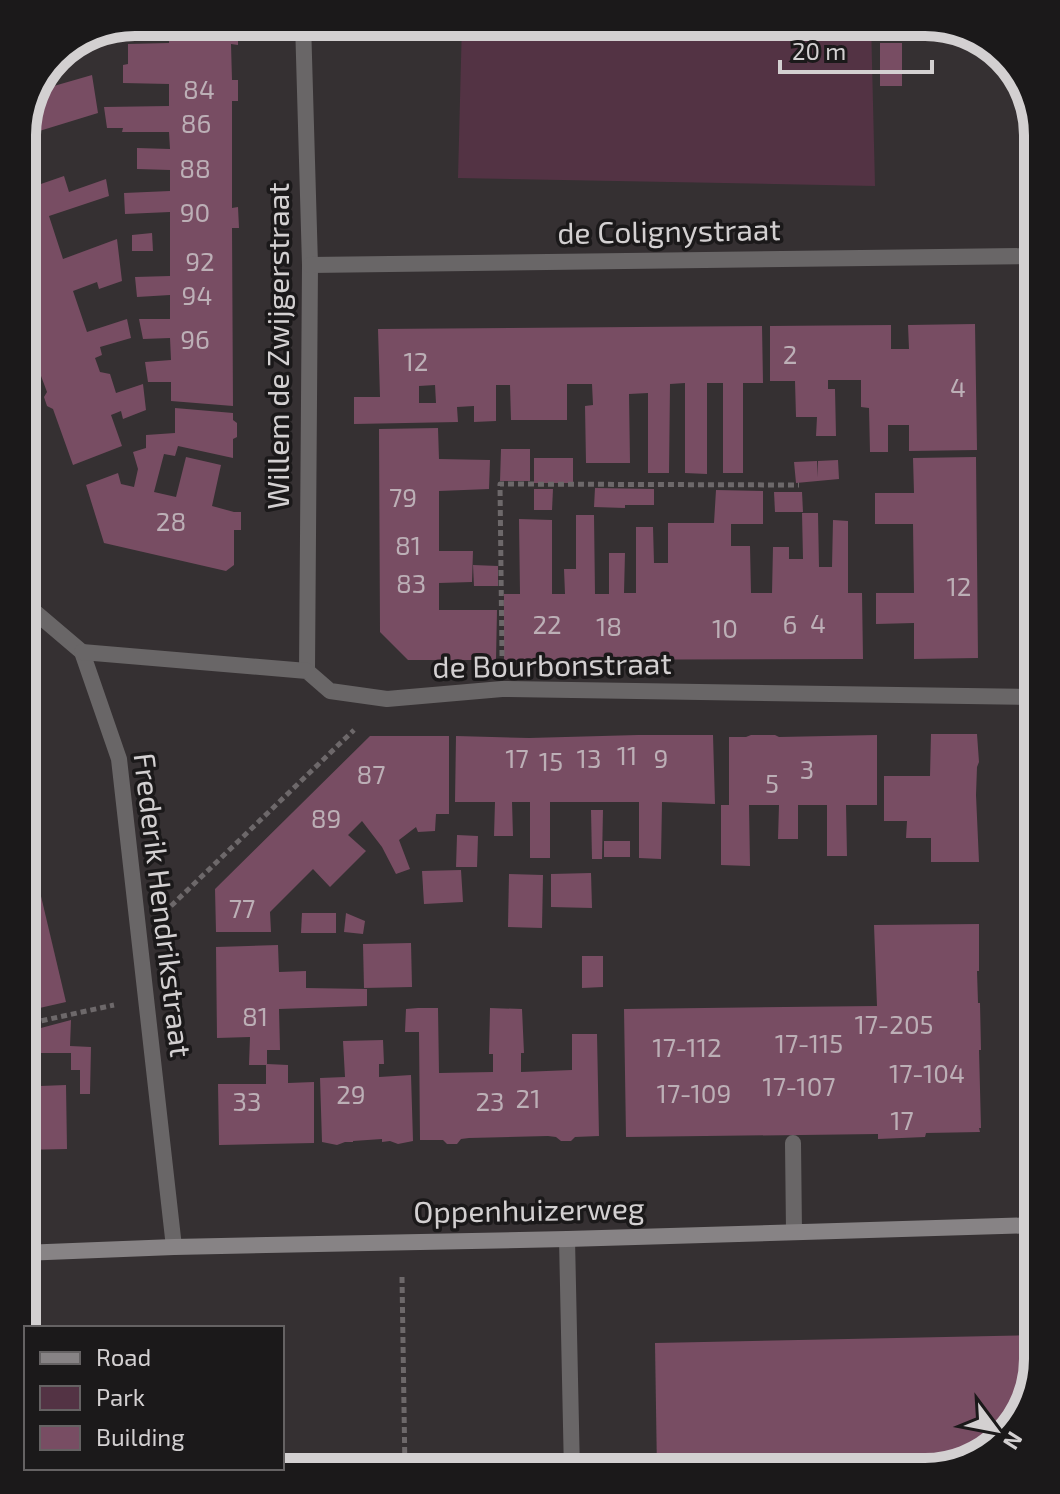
<svg xmlns="http://www.w3.org/2000/svg" width="1060" height="1494" font-family="'Exo 2',sans-serif">
  <style>
    .green { fill: #533344 }
    .building { fill: #784d63; fill-rule: evenodd }
    .lines { fill: none; stroke-linecap: round; stroke-linejoin: round }
    .path { stroke: #6d686a; stroke-width: 5; stroke-dasharray: 6 4; stroke-linecap: butt }
    .service { stroke: #696667; stroke-width: 16 }
    .minor { stroke: #696667; stroke-width: 16 }
    .secondary { stroke: #878385; stroke-width: 16 }
    .labels { text-anchor: middle; stroke-width: 7; stroke-linejoin: round; paint-order: stroke }
    .number-label { font-size: 26px; fill: #bcafb6 }
    .street-label { font-size: 30px; fill: #d3d0d1; stroke: #1b191a }
    .rim { fill: none; stroke: #d3d0d1; stroke-width: 10 }
  </style>
  <rect width="100%" height="100%" fill="#353032"/>
  <path class="green" d="M462 22H871L875 186 458 178Z"/>
  <g class="building">
    <path d="M169 22H232V24H238V45L231 44 232 80H238V101H232V208L238 207 239 228H232L233 406 171 401V382H148L145 362 171 360 170 338 143 339 139 319H170V295L137 297 135 277 170 276V212L125 214 124 193 170 191V170L137 169V148L170 149 169 132H122L123 128H107L104 107 169 106V84L123 83V65L128 64V44L169 43Z"/>
    <rect x="880" y="43" width="22" height="43"/>
    <path d="M92 75 98 113 23 136 28 151 22 153V127L40 90Z"/>
    <path d="M29 158 38 185 64 176 69 192 106 179 109 196 49 216 63 259 117 239 122 281 99 289 97 282 73 291 87 332 127 319 131 338 100 347 102 355 95 358 100 372 110 374 116 393 143 384 146 410 123 419 121 411 111 415 122 446 73 465 53 409 47 406 44 397 47 392 22 325V161Z"/>
    <path d="M152 233 153 251H132V235Z"/>
    <path d="M975 324 977 450 909 451V425H888V452H870L869 408 861 407V380H828V389H835L836 436H816L817 417H796L795 381H770V326L891 325V349H909L908 325Z"/>
    <path d="M762 326 763 383H743V473H723V383H707V474L685 473V383L670 384 669 473H648V393L629 394 630 463H586L585 406 593 405 592 384H567V420H511L510 385H496V421L474 422V406L457 407 458 422 354 424V397H380L378 329ZM435 385 436 403H419V386Z"/>
    <path d="M175 408 233 413V420L237 423V437L233 439V458L178 446 175 456 164 454 154 492 176 497 186 457 221 465 212 506 234 512H241V530H234V565L226 571 104 543 86 485 118 473 121 484 134 487 138 469 133 452 146 448V435L175 433Z"/>
    <path d="M438 428 439 459 490 460 489 489 439 491V551H473L472 582 439 583V610H497L496 660H408L380 632 379 429Z"/>
    <path d="M501 449H530V481H500Z"/>
    <path d="M976 457 978 658 914 659V623L876 624V593H914L913 524H875V493H914L913 458Z"/>
    <rect x="534" y="458" width="39" height="25"/>
    <path d="M838 460 839 479 796 483 794 462 817 461 818 477V461Z"/>
    <path d="M595 488 654 489V505H625V508L594 507Z"/>
    <path d="M534 489H553L552 510H534Z"/>
    <path d="M716 490 763 491V524H731V546H750L751 593H772L773 547H789V559H803L802 513H818L819 567H832L833 520 848 521V593H862L863 659 504 660V594H520L519 519 552 520V594H565L564 569H576V515H594L595 594H609V553H625L624 593H636V527H653L654 563H668V523H714Z"/>
    <path d="M774 492H802L803 512H775Z"/>
    <path d="M473 565 498 566V586H474Z"/>
    <path d="M931 734H977L979 762 977 767 976 795 979 862H931V838H906L907 821H884V776H930Z"/>
    <path d="M638 735H713L715 804 662 802 661 859 639 858V802H550V858H530V802H512L513 836H494L495 802H455L456 736 529 738Z"/>
    <path d="M751 735H775L779 737 877 735V805H846L847 856H827V805H798V839H778L779 805H749L750 866 721 865V805H729V737H746Z"/>
    <path d="M370 736H449V814H436L435 831 418 832 416 827 399 840 410 869 396 874 382 847 362 821 348 835 366 851 330 887 313 869 270 912 271 932H216L215 889Z"/>
    <path d="M591 810H603L602 859H592Z"/>
    <path d="M22 825 36 875 66 1002 22 1012Z"/>
    <path d="M457 835 478 836 477 867H456Z"/>
    <rect x="604" y="841" width="26" height="16"/>
    <path d="M461 870 463 902 424 904 422 871Z"/>
    <path d="M591 873 592 908 551 907V874Z"/>
    <path d="M509 874 543 875 542 928 508 927Z"/>
    <path d="M302 913H336V933H301Z"/>
    <path d="M346 913 365 921 363 934 344 932Z"/>
    <path d="M979 924V971H977L978 1003H980L981 1050H979L981 1128H979L980 1132 926 1133 925 1137 878 1139V1134L626 1137 624 1009 877 1006 874 925Z"/>
    <path d="M411 943 412 987 364 988 363 944Z"/>
    <path d="M278 945 279 972 306 971V988L367 989V1006L279 1009 280 1050H267V1064L288 1065V1083L314 1082V1143L219 1145 218 1084H266V1065H249L250 1037 217 1038 216 947Z"/>
    <path d="M582 956H603V987L582 988Z"/>
    <path d="M418 1008H438L439 1073 493 1072V1054H489L490 1008 522 1009 524 1053H521V1072L572 1070V1034H597L599 1136 575 1137 571 1141H561L556 1137 548 1136 469 1138 461 1139 457 1144H447L443 1140H420L419 1032H405L406 1009Z"/>
    <path d="M71 1020 70 1046 91 1047 90 1094H80V1070H71V1053H40V1086L66 1085 67 1149 22 1150V1033Z"/>
    <path d="M383 1040 384 1064H379V1077L411 1075 413 1141 398 1144 390 1141 382 1142V1139L353 1141V1142H345L337 1145 322 1142 320 1078 345 1077 343 1041Z"/>
    <path d="M1038 1335V1360L1023 1415 982 1457 926 1472H657L655 1343Z"/>
  </g>
  <g class="lines">
    <g class="path">
      <path d="M502 656 500 484 799 485"/>
      <path d="M171 906 354 730"/>
      <path d="M22 1025 114 1005"/>
      <path d="M402 1277 405 1472"/>
    </g>
    <g class="service">
      <path d="M793 1143 794 1232"/>
      <path d="M567 1239 572 1472"/>
    </g>
    <g class="minor">
      <path d="M303 22 310 265 307 671"/>
      <path d="M1032 112 1028 256 1034 489 1032 697 1038 970"/>
      <path d="M310 265 1028 256"/>
      <path d="M22 601 82 652 119 759 174 1247"/>
      <path d="M82 652 307 671 330 691 387 699 502 689 1032 697"/>
    </g>
    <path class="secondary" d="M22 1253 174 1247 567 1239 1038 1225"/>
  </g>
  <g class="labels">
    <g class="number-label">
      <text x="199" y="99">84</text>
      <text x="196" y="133">86</text>
      <text x="195" y="178">88</text>
      <text x="195" y="222">90</text>
      <text x="200" y="271">92</text>
      <text x="197" y="305">94</text>
      <text x="195" y="349">96</text>
      <text x="790" y="364">2</text>
      <text x="416" y="371">12</text>
      <text x="958" y="397">4</text>
      <text x="403" y="507">79</text>
      <text x="171" y="531">28</text>
      <text x="408" y="555">81</text>
      <text x="411" y="593">83</text>
      <text x="959" y="596">12</text>
      <text x="818" y="633">4</text>
      <text x="547" y="634">22</text>
      <text x="790" y="634">6</text>
      <text x="609" y="636">18</text>
      <text x="725" y="638">10</text>
      <text x="627" y="765">11</text>
      <text x="517" y="768">17</text>
      <text x="589" y="768">13</text>
      <text x="661" y="768">9</text>
      <text x="551" y="771">15</text>
      <text x="807" y="779">3</text>
      <text x="371" y="784">87</text>
      <text x="772" y="793">5</text>
      <text x="326" y="828">89</text>
      <text x="242" y="918">77</text>
      <text x="255" y="1026">81</text>
      <text x="894" y="1034">17-205</text>
      <text x="809" y="1053">17-115</text>
      <text x="687" y="1057">17-112</text>
      <text x="927" y="1083">17-104</text>
      <text x="799" y="1096">17-107</text>
      <text x="694" y="1103">17-109</text>
      <text x="351" y="1104">29</text>
      <text x="528" y="1108">21</text>
      <text x="247" y="1111">33</text>
      <text x="490" y="1111">23</text>
      <text x="902" y="1130">17</text>
    </g>
    <g class="street-label">
      <text transform="translate(669 232) rotate(-1)" y="10">de Colignystraat</text>
      <text transform="translate(279 346) rotate(-90)" y="10">Willem de Zwijgerstraat</text>
      <text transform="translate(552 666) rotate(-1)" y="10">de Bourbonstraat</text>
      <text transform="translate(162 905) rotate(83)" y="10">Frederik Hendrikstraat</text>
      <text transform="translate(529 1211) rotate(-1)" y="10">Oppenhuizerweg</text>
    </g>
  </g>
  <path d="M0 0H1060V1494H0ZM135 36H925A99 99 0 0 1 1024 135V1359A99 99 0 0 1 925 1458H135A99 99 0 0 1 36 1359V135A99 99 0 0 1 135 36Z" fill="#1b191a" fill-rule="evenodd"/>
  <path class="rim" d="M135 36H925A99 99 0 0 1 1024 135V1359A99 99 0 0 1 925 1458H135A99 99 0 0 1 36 1359V135A99 99 0 0 1 135 36Z"/>
  <rect x="24" y="1326" width="260" height="144" fill="#1b191a" stroke="#656263" stroke-width="2"/>
  <rect x="40" y="1352" width="40" height="12" fill="#878385" stroke="#656263" stroke-width="2"/>
  <text x="96" y="1366" font-size="24" fill="#d3d0d1">Road</text>
  <rect x="40" y="1386" width="40" height="24" fill="#533344" stroke="#656263" stroke-width="2"/>
  <text x="96" y="1406" font-size="24" fill="#d3d0d1">Park</text>
  <rect x="40" y="1426" width="40" height="24" fill="#784d63" stroke="#656263" stroke-width="2"/>
  <text x="96" y="1446" font-size="24" fill="#d3d0d1">Building</text>
  <g transform="translate(996 1430) rotate(122)" stroke="#1b191a" stroke-width="6" paint-order="stroke">
  <path d="M0-6L14 30L0 20L-14 30Z" fill="#d3d0d1"/>
  <text y="-12" font-size="22" font-weight="bold" text-anchor="middle" fill="#d3d0d1">N</text>
  </g>
  <path d="M780 60v12h152v-12" fill="none" stroke="#d3d0d1" stroke-width="4"/>
  <text x="792" y="60" font-size="24" fill="#d3d0d1" stroke="#1b191a" stroke-width="6" paint-order="stroke">20 m</text>
</svg>
